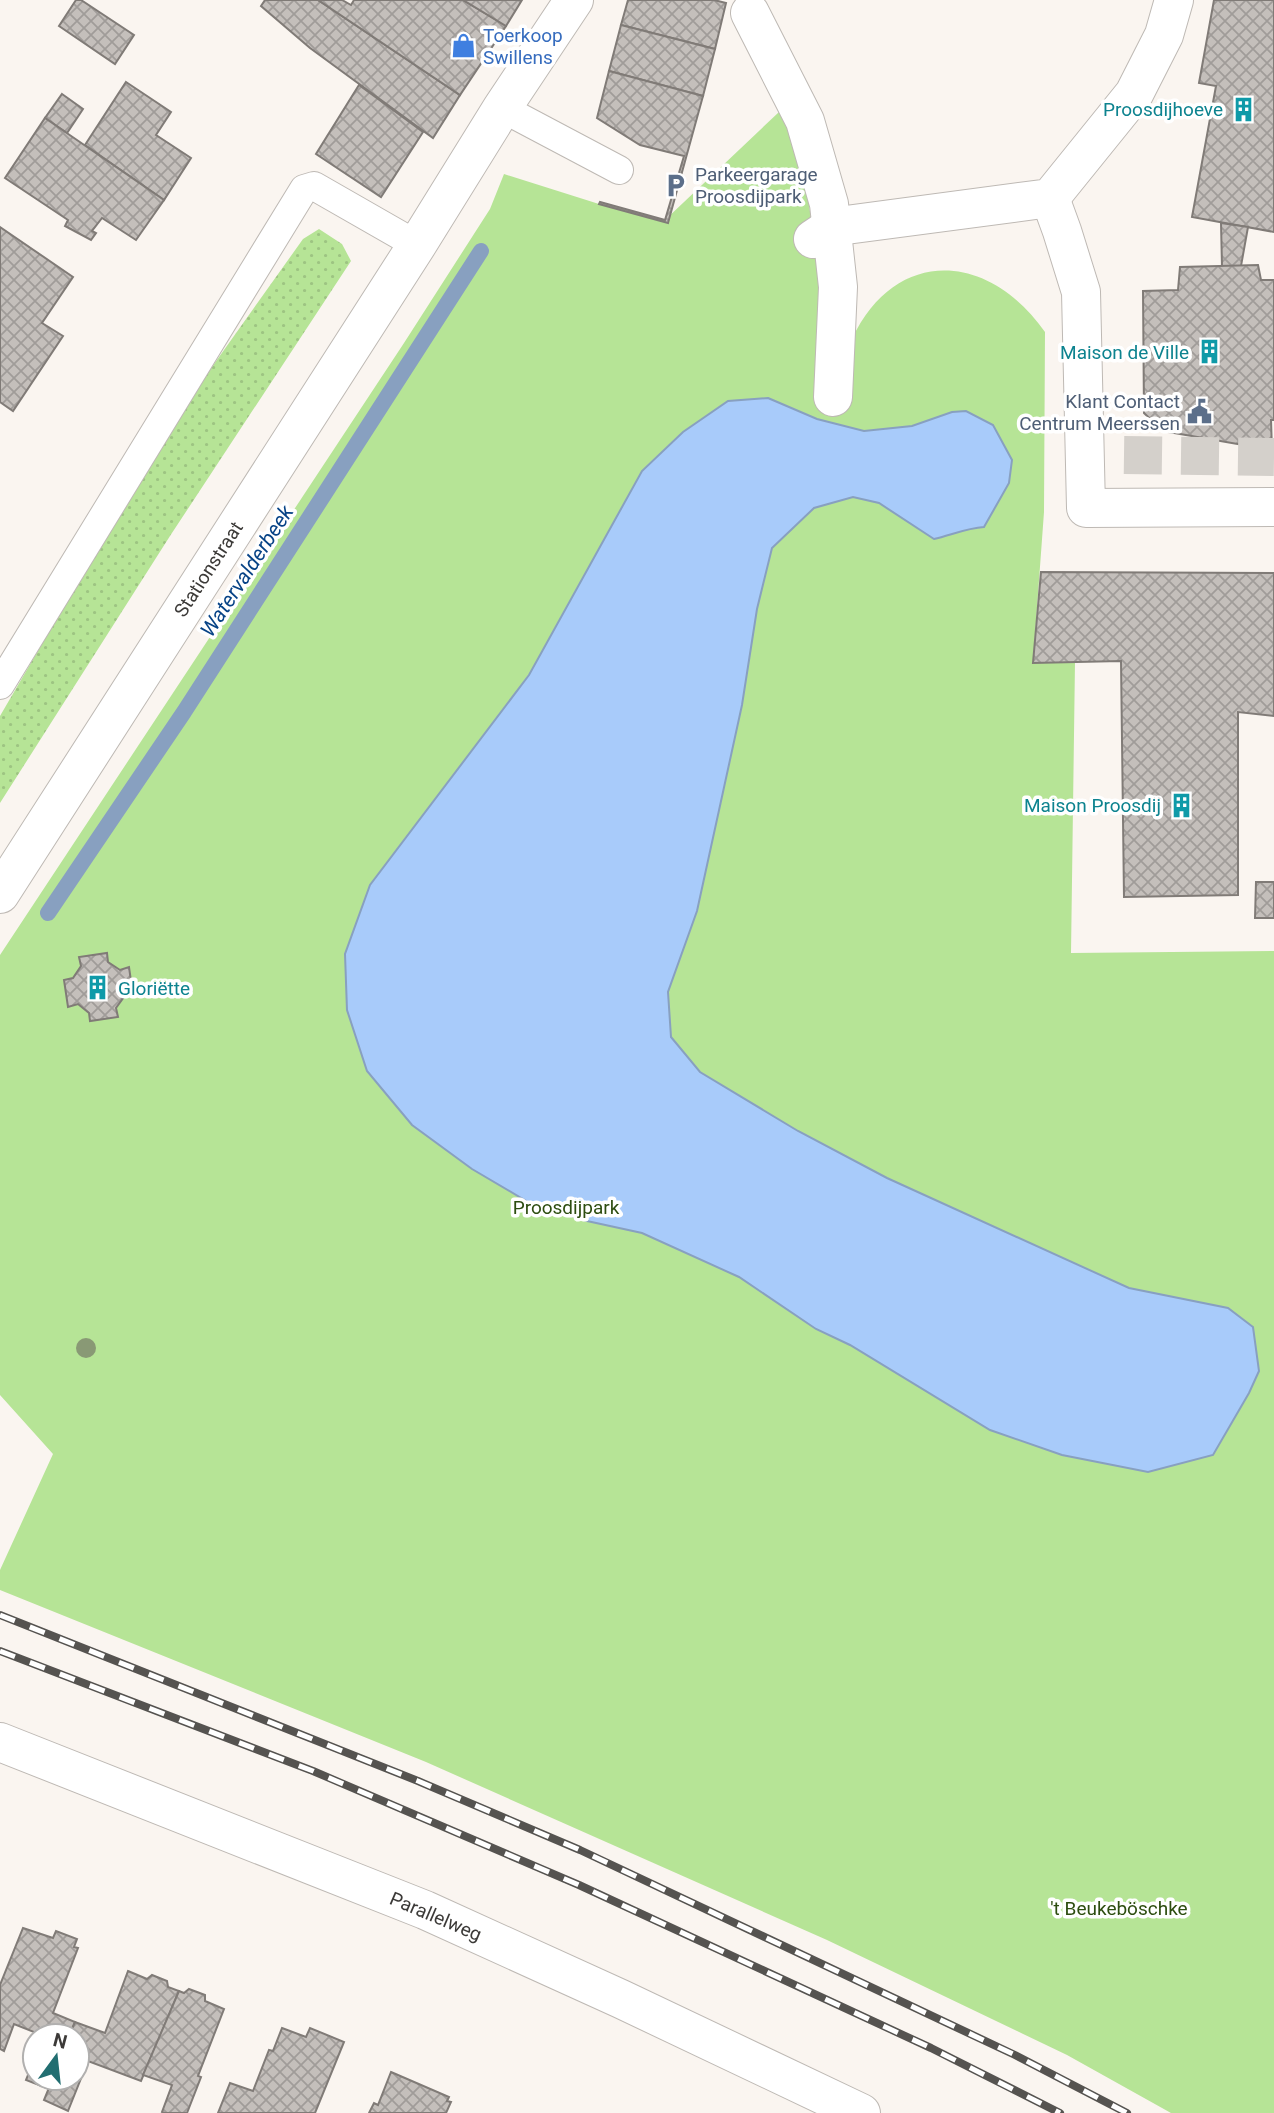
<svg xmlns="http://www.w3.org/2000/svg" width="1274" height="2113" font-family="Roboto,sans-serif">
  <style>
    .grass { fill: url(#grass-dots) }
    .park { fill: #b6e496 }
    .water { fill: #a8cbfa; stroke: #88a0c0; stroke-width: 2 }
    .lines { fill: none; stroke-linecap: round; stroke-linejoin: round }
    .stream { stroke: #88a0c0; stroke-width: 16 }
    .building { fill: url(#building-cross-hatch); stroke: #807b77; stroke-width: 2 }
    .pedestrian-tunnel { stroke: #d4d0cb; stroke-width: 38; stroke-dasharray: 38 19; stroke-linecap: butt }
    .service-casing { stroke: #beb9b4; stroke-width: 30 }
    .pedestrian-casing { stroke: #beb9b4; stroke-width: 40 }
    .minor-casing { stroke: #beb9b4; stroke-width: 40 }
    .tertiary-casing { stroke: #beb9b4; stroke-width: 40 }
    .service { stroke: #fff; stroke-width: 28 }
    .pedestrian { stroke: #fff; stroke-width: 38 }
    .minor { stroke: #fff; stroke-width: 38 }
    .tertiary { stroke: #fff; stroke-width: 38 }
    .rail-casing { stroke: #555350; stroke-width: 8 }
    .rail { stroke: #fff; stroke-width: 5; stroke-dasharray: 16; stroke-linecap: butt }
    .tree { fill: #899975 }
    .labels { text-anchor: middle; stroke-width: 7; stroke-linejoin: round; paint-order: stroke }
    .shop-label { font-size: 19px; fill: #366cbe; stroke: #fff; text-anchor: start }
    .culture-label { font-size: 19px; fill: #0d838f; stroke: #fff; text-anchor: end }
    .service-label { font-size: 19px; fill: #4e5e75; stroke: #fff; text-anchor: start }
    .street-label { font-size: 19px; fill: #3c3a38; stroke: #fff }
    .park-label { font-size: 19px; fill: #2d4d10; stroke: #fff }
    .water-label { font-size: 21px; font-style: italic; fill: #074386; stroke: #fff }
  </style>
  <defs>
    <pattern id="grass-dots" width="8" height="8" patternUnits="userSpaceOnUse" patternTransform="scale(1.75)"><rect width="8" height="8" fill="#b6e496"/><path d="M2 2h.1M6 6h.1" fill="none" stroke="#9dc482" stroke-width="1.8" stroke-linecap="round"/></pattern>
    <pattern id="building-cross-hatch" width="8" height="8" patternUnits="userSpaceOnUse" patternTransform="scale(1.75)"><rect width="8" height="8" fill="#c4bfbb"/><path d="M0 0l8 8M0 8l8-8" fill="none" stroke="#a09c99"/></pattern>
  </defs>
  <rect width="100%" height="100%" fill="#faf5f0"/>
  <path class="grass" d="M319 229 342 244 351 261 170 536 0 803V716L110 527 187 402 303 239Z"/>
  <path class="park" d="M779 112 792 137 805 176 822 297 852 339C896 246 989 252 1045 332L1044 512 1033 662H1075L1071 953 1274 951V2113H1171L1067 2055 827 1940 426 1762 0 1590V1570L53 1454 0 1395V955L404 343 490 209 504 174 599 204 665 220Z"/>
  <path class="water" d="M768 398 817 419 864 431 912 426 952 412 966 411 993 425 1012 460 1009 483 984 527C967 528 951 535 934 539L879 503 853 497 814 508 772 548 757 609 742 705 697 911 668 992 671 1037 700 1072 798 1131 887 1178 1129 1288 1228 1308 1253 1327 1259 1371 1249 1393 1213 1455 1148 1472 1062 1455 990 1430 850 1345 816 1329 739 1277 642 1233 587 1221 528 1202 472 1169 412 1125 367 1071 347 1010 345 954 370 885 529 675 642 471 683 432 728 401Z"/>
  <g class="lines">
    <path class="stream" d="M48 913 184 712 481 251"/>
  </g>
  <g class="building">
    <path d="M76 0H81L134 35 115 64 59 26Z"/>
    <path d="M265 0H318L460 95 433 138 310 48 261 6Z"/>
    <path d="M318 0H342L351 5 354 0H463L506 26 460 95Z"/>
    <path d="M463 0H522L506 26Z"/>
    <path d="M628 0H714L726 3 715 49 621 25Z"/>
    <path d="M1214 0H1274V232L1192 217 1216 86 1199 83Z"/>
    <path d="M621 25 715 49 703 96 609 71Z"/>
    <path d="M609 71 703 96 668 223 599 204 600 202 665 220 684 156 640 145 597 118Z"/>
    <path d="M126 82 171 112 156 135 191 158 164 200 85 145Z"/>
    <path d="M359 85 423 132 381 197 316 154Z"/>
    <path d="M62 94 83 109 67 133 45 118Z"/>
    <path d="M45 118 164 200 136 240 102 218 92 231 96 233 91 240 65 226 68 220 5 178Z"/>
    <path d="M1221 223 1248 227 1241 266H1222Z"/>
    <path d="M0 227 73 277 42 323 63 336 13 411 0 402Z"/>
    <path d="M1258 265 1261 280H1274V420H1271L1272 450 1163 431 1144 413 1143 291 1178 290 1180 267Z"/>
    <path d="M1041 572 1274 573V716L1238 712V895L1124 897 1121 661 1033 663Z"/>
    <path d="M1256 882H1274V918H1255Z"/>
    <path d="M107 953 108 962 120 970 129 967 133 995 124 997 116 1008 118 1017 90 1021 89 1013 78 1004 68 1007 64 980 73 978 81 966 79 957Z"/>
    <path d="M23 1928 53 1938 56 1931 77 1939 74 1947 78 1948 53 2013 75 2022 69 2036H44L14 2024 4 2051 0 2049V1985Z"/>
    <path d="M128 1971 147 1979 152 1975 167 1981 168 1987 179 1991 141 2081 88 2061 68 2111 44 2100 53 2078H77V2036H69L75 2022 105 2033Z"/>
    <path d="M189 1989 205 1995V2001L224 2009 198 2076 201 2077 187 2113H164L162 2112 172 2085 143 2075 179 1991 184 1993Z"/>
    <path d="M282 2028 306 2037 310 2028 344 2042 315 2113H218L230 2083 253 2091 269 2050 273 2051Z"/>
    <path d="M35 2058V2078H53L49 2089 26 2080Z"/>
    <path d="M391 2072 449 2097 447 2101 451 2102 446 2113H369L374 2103 378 2105Z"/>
  </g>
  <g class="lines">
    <path class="pedestrian-tunnel" d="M1124 455 1274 457"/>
    <defs>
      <g id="service">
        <path d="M502 108 619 170"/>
        <path d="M0 685 304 189 314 186 417 245"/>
      </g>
      <g id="pedestrian">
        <path d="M750 13 805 121 829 204 838 287 833 397"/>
        <path d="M1050 198 1062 231 1081 292 1086 508 1274 507"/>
        <path d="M813 239 831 227 1050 198 1134 94 1164 35 1174 0"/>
      </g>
      <path id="minor" d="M0 894 417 245 502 108 574 0"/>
      <path id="tertiary" d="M0 1742 425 1910 621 1999 861 2113"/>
    </defs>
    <use href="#service" class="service-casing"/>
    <use href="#pedestrian" class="pedestrian-casing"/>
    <use href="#minor" class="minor-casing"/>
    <use href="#tertiary" class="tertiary-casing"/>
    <use href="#service" class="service"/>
    <use href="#pedestrian" class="pedestrian"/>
    <use href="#minor" class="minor"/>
    <use href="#tertiary" class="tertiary"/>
    <defs>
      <g id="rail">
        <path d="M0 1615 418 1781 580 1850 1015 2055 1127 2113"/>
        <path d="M0 1651 313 1771 579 1885 931 2048 1060 2113"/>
      </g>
    </defs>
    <use href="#rail" class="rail-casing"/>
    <use href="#rail" class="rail"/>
  </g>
  <circle class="tree" cx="86" cy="1348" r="10"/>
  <defs>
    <symbol id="shop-bare" viewBox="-9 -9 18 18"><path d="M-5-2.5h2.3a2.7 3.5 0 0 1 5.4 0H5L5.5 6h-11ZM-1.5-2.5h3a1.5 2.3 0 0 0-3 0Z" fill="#3f7fe0" stroke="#fff" stroke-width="2.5" paint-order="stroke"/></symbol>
    <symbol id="building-bare" viewBox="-9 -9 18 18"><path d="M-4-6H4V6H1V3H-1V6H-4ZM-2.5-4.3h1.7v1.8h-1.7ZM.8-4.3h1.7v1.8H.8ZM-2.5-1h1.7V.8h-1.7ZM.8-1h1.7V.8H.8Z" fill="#0f9aa8" stroke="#fff" stroke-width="2.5" paint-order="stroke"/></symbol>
    <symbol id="parking-bare" viewBox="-9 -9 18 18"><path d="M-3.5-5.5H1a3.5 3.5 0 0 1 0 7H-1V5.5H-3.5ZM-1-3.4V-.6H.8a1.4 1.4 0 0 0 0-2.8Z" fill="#5c6f8a" stroke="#fff" stroke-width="2.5" paint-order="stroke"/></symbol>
    <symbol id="civic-bare" viewBox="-9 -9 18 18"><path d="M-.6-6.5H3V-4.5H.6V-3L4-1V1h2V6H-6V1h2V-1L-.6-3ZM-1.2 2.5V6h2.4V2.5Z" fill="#5c6f8a" stroke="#fff" stroke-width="2.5" paint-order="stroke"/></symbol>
  </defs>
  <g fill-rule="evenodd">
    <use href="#shop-bare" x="446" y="28" width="35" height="35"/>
    <use href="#building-bare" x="1226" y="92" width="35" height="35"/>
    <use href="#parking-bare" x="658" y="168" width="35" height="35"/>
    <use href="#building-bare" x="1192" y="334" width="35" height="35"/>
    <use href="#civic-bare" x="1182" y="394" width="35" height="35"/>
    <use href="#building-bare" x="1164" y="788" width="35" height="35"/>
    <use href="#building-bare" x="80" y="970" width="35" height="35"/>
  </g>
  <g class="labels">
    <g class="shop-label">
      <text x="483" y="42">Toerkoop<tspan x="483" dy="22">Swillens</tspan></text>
    </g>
    <g class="culture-label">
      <text x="1223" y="116">Proosdijhoeve</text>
      <text x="1189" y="359">Maison de Ville</text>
      <text x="1161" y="812">Maison Proosdij</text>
      <text x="118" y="995" text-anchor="start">Gloriëtte</text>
    </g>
    <g class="service-label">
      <text x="695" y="181">Parkeergarage<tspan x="695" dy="22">Proosdijpark</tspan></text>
      <text x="1180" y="408" text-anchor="end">Klant Contact<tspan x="1180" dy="22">Centrum Meerssen</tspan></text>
    </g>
    <g class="street-label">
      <text transform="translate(208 569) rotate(-57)" y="7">Stationstraat</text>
      <text transform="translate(436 1916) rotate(23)" y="7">Parallelweg</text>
    </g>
    <g class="park-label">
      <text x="566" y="1214">Proosdijpark</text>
      <text x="1119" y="1915">'t Beukeböschke</text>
    </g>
    <g class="water-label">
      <text transform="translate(247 571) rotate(-57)" y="7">Watervalderbeek</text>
    </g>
  </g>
  <g transform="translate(56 2057) rotate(15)"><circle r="33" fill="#ffffff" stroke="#b1b0af" stroke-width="2"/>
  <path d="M0-5L12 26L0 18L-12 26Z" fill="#226e71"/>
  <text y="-10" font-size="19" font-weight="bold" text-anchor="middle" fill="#3c3a38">N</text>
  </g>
</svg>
